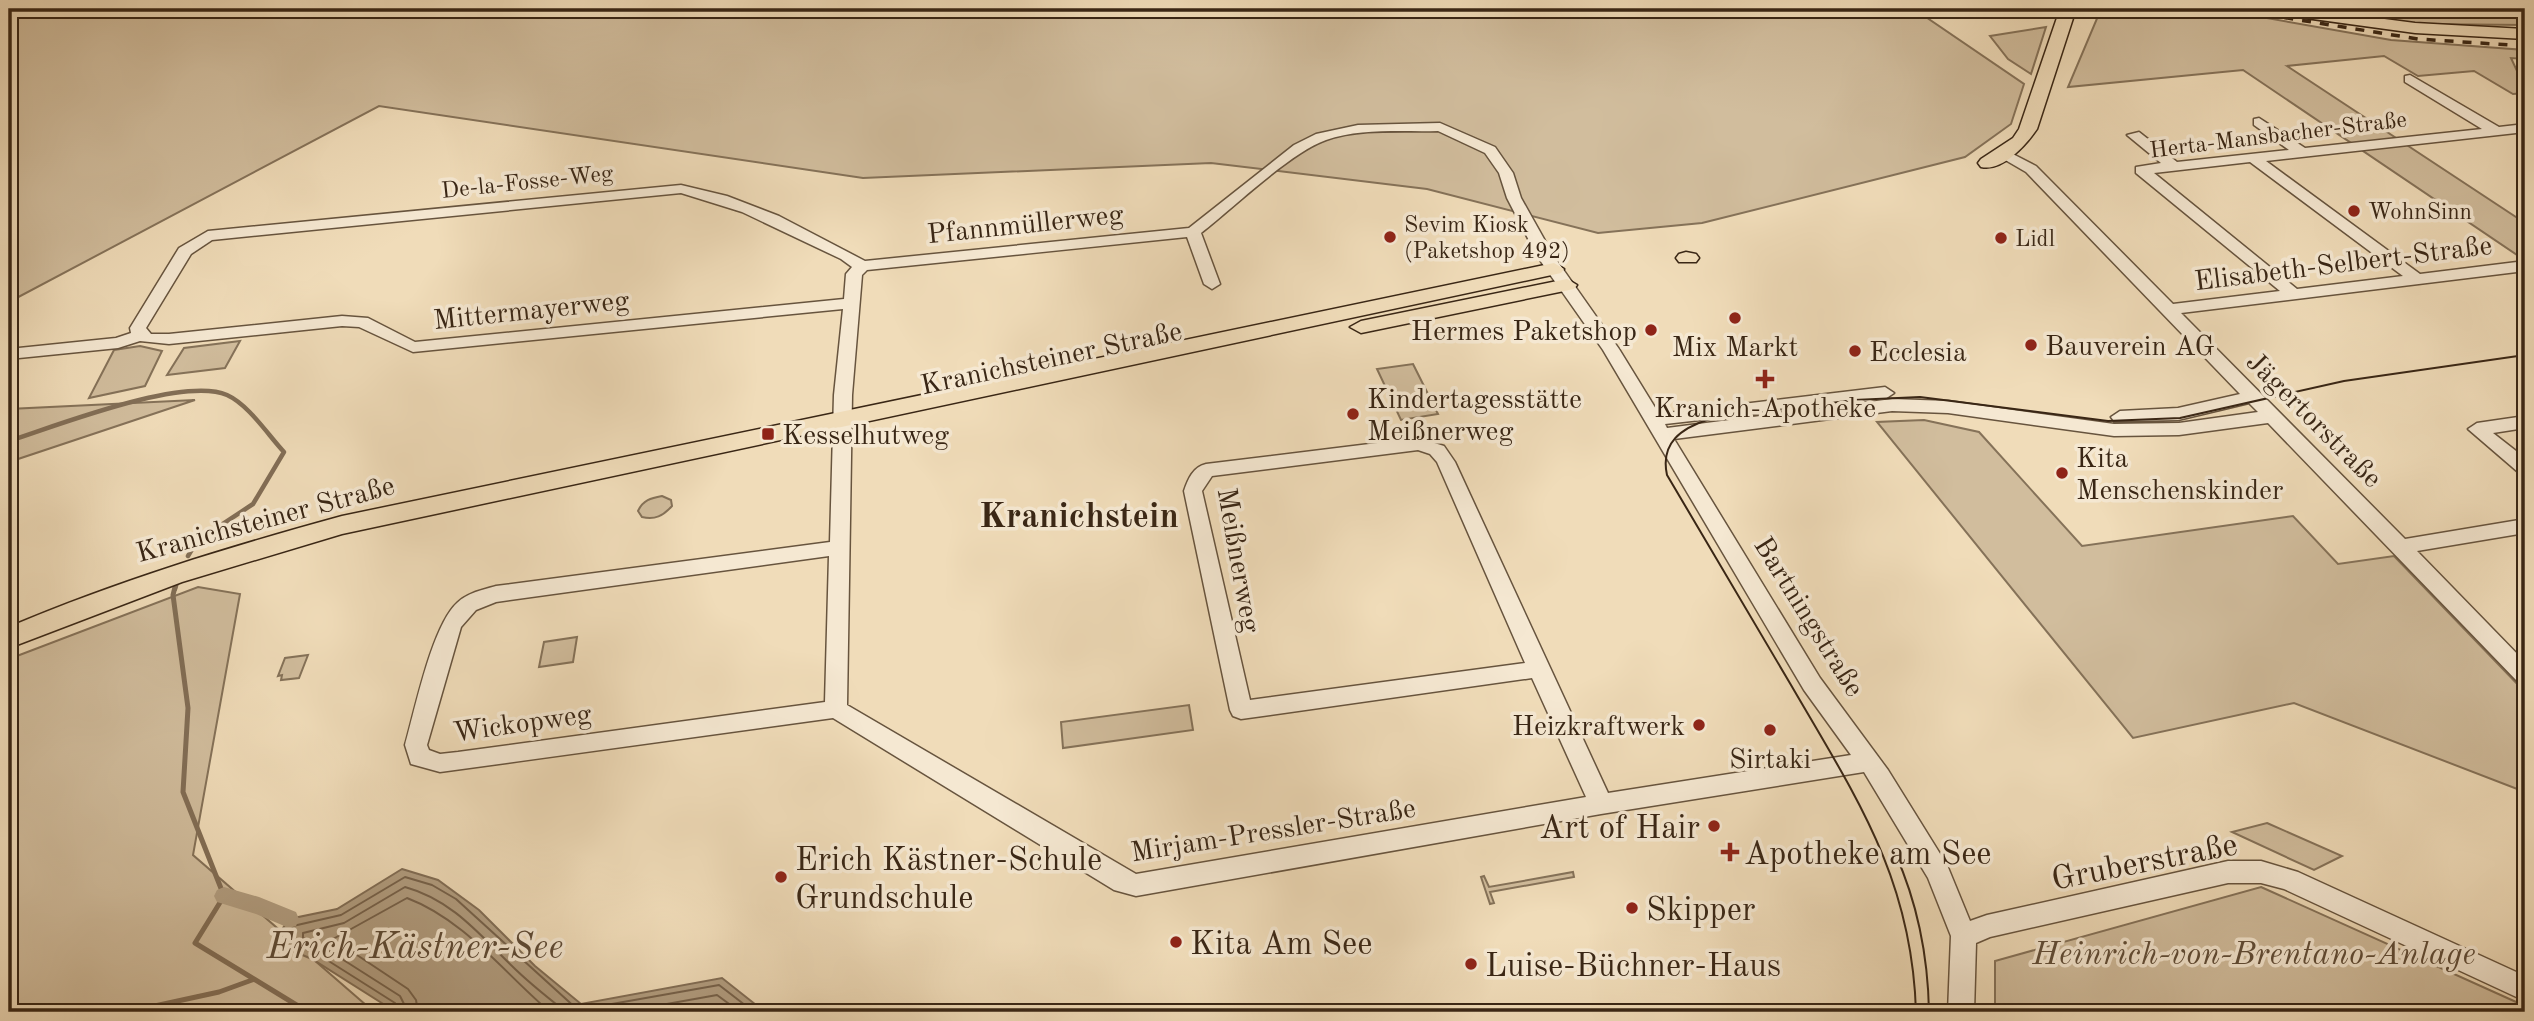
<svg xmlns="http://www.w3.org/2000/svg" width="2534" height="1021" font-family="'Old Standard TT',serif">
  <style>
    .green { fill: #d1bd9d; stroke: #857259; stroke-width: 2 }
    .water { fill: #b29e81; stroke: #826e56; stroke-width: 2 }
    .lines { fill: none; stroke-linecap: round; stroke-linejoin: round }
    .shore { stroke: #76624b; stroke-width: 2 }
    .stream-far1 { stroke: #826e56; stroke-width: 4.5 }
    .stream { stroke: #826e56; stroke-width: 5 }
    .canal { fill: #b29e81; fill-rule: evenodd }
    .minor-casing { stroke: #67543e; stroke-width: 3 }
    .major-casing { stroke: #392615; stroke-width: 3 }
    .minor { fill: #f5e8d2; fill-rule: evenodd }
    .major { fill: #f0dcb9; fill-rule: evenodd }
    .tram { stroke: #392615; stroke-width: 2 }
    .rail { stroke: #392615; stroke-width: 3.5; stroke-dasharray: 9 9; stroke-linecap: butt }
    .poi-dot { fill: #8f2418; stroke: #f5e8d2; stroke-width: 2.5 }
    .labels { text-anchor: middle; stroke-width: 7; stroke-linejoin: round; paint-order: stroke }
    .far-street-label { font-size: 23px; fill: #392615; stroke: #f5e8d2 }
    .far-poi-label { font-size: 23px; fill: #392615; stroke: #f5e8d2; text-anchor: start }
    .street-label { font-size: 28px; fill: #392615; stroke: #f5e8d2 }
    .poi-label { font-size: 28px; fill: #392615; stroke: #f5e8d2; text-anchor: start }
    .near-poi-label { font-size: 33px; fill: #392615; stroke: #f5e8d2; text-anchor: start }
    .near-street-label { font-size: 33px; fill: #392615; stroke: #f5e8d2 }
    .near-park-label { font-size: 33px; font-style: italic; fill: #5f4c37; stroke: #f5e8d2 }
    .district-label { font-size: 35px; font-weight: bold; fill: #392615; stroke: #f5e8d2 }
    .near-water-label { font-size: 37px; font-style: italic; fill: #5d4a35; stroke: #f5e8d2 }
  </style>
  <rect width="100%" height="100%" fill="#f0dcb9"/>
  <filter id="stains"><feTurbulence type="fractalNoise" baseFrequency=".00286" numOctaves="4"/><feColorMatrix values="0 0 0 0 .2 0 0 0 0 .09 0 0 0 0 .02 0 0 0 .5 -.17"/></filter>
  <radialGradient id="worn" r=".72"><stop offset=".6" stop-color="#630" stop-opacity="0"/><stop offset="1" stop-color="#630" stop-opacity=".3"/></radialGradient>
  <g class="green">
    <path d="M9 9H1914L2024 84 2011 124 1965 157 1702 223 1598 233 1427 189 1211 163 863 178 379 106 9 302Z"/>
    <path d="M2101 9H2216L2391 40 2525 50V59L2511 58 2517 71 2525 73V93L2513 94 2474 71 2418 76 2384 56 2287 66 2525 223V257H2520L2243 70 2068 87Z"/>
    <path d="M2302 9H2525V25L2420 24Z"/>
    <path d="M2046 27 2031 74 2008 59 1990 36Z"/>
    <path d="M240 341 225 368 167 375 184 348Z"/>
    <path d="M140 346 162 351 145 386 89 398 114 350Z"/>
    <path d="M1413 364 1438 414 1401 420 1377 369Z"/>
    <path d="M195 400 9 462V409Z"/>
    <path d="M1924 420 1979 432 2082 546 2293 516 2338 564 2394 556 2525 692V792L2294 703 2133 738 1877 422Z"/>
    <path d="M662 496 671 500 672 506C663 516 655 520 642 517L638 511C643 500 651 498 662 496Z"/>
    <path d="M198 587 240 594 193 855 374 1012H9L12 1008 9 960V659Z"/>
    <path d="M577 637 573 662 539 667 544 642Z"/>
    <path d="M308 655 299 678 281 680 282 675 278 676 285 658Z"/>
    <path d="M1189 705 1193 730 1063 748 1061 722Z"/>
    <path d="M2267 823 2342 856 2314 870 2232 832Z"/>
    <path d="M1573 872 1574 877 1490 892 1494 903 1490 904 1481 877 1484 876 1489 887Z"/>
    <path d="M2261 887 2525 1006V1012H1995V961Z"/>
  </g>
  <path class="water" d="M402 869 438 880 479 910 535 966 581 1004 722 978 765 1012H396L312 959 273 943 289 919 337 909Z"/>
  <g class="lines">
    <g class="shore">
      <path d="M399 1012 395 1003 316 953 287 941 293 926 341 915 405 877 432 885 456 899 578 1010 719 985 754 1012"/>
      <path d="M408 1012 400 996 320 945 303 938V933L344 923 405 887C452 900 479 934 512 966 529 983 547 997 566 1012"/>
      <path d="M418 1012 416 1000 408 989 333 939 407 898C465 920 504 973 550 1012"/>
      <path d="M622 1012 717 995 740 1012"/>
    </g>
    <g class="stream-far1">
      <path d="M9 441C56 426 183 376 227 395 249 405 268 435 284 452L253 504 197 541 188 556"/>
      <path d="M175 589 178 579"/>
    </g>
    <g class="stream">
      <path d="M175 587 173 595 188 708 183 792 224 896 195 943 308 1012"/>
      <path d="M127 1012 219 992 252 980"/>
    </g>
    <path class="canal" d="M224 887 259 897 296 912 299 919 296 926 289 928 256 914 217 902 214 896 217 890Z"/>
    <defs>
      <g id="minor">
        <path d="M2410 75 2499 127 2525 124V132L2266 161 2420 274 2525 261V271L2181 313 2405 539 2525 519V533L2417 551 2525 662V683L2517 681 2268 423 2179 435 2114 436 1948 413 1892 411 1674 439 1820 678 1888 770 1947 865 1970 921 1987 915 2228 861H2261L2298 872 2525 976V1001L2284 889 2261 883H2228L1990 937 1976 943 1974 1012H1948L1951 936 1928 878 1864 772 1601 814 1136 896 1114 890 833 718 440 772 411 764 405 745C415 710 432 626 457 603 467 593 482 590 496 586L830 542 834 395 843 309 413 352 359 327 342 326 169 344 140 341 118 348 9 359V349L116 338 131 333 130 328 179 248 208 231 681 185 727 196 779 216 865 261 1189 228 1294 145 1316 134 1358 125 1440 123 1495 147 1513 173 1521 198 1553 255 1619 349 1659 414 1885 387 1894 393 1885 399 1665 424 1667 428 1892 399 1948 401 2114 424 2179 423 2258 412 2249 403 2178 420 2114 421 2111 417 2120 411 2178 408 2240 394 2026 172 1995 154 1997 151H2007L2036 166 2173 304 2280 291 2136 173V167L2161 163 2127 135 2139 132 2177 162 2289 150 2254 125V119L2259 118 2305 148 2482 129 2405 82V76ZM1438 131 1485 153 1499 173 1507 198 1537 256 1603 350 1804 690 1851 755 1608 793 1455 462 1444 446 1418 438 1206 464C1193 467 1188 479 1184 491L1230 710 1233 716 1241 719 1532 678 1586 797 1136 874 847 705 852 395 862 275 867 270 1187 237 1204 284 1212 289 1220 284 1201 233C1232 209 1291 152 1326 140 1361 128 1401 132 1438 131ZM2250 162 2403 276 2297 289 2154 173ZM681 193 742 212 841 259 852 267 846 274 844 299 415 342 368 318 342 316 169 334H151L146 328 191 254 212 240ZM1418 450 1430 454 1437 462 1525 663 1250 700 1202 491 1212 476ZM829 556 825 702 458 752 440 754 429 750 427 745 461 627 476 610 496 602Z"/>
        <path d="M2525 416V428L2493 433 2525 458V474L2518 472 2468 429 2477 423Z"/>
      </g>
      <g id="major">
        <path d="M2060 9H2076L2037 129C2026 145 2002 172 1981 167L1978 163 1981 159 2013 138 2019 129Z"/>
        <path d="M2268 9H2308L2415 23 2525 29V39L2415 33 2276 14Z"/>
        <path d="M1686 252 1696 254 1699 258 1696 262H1679L1676 258 1679 254Z"/>
        <path d="M1554 263 1564 269 1561 273 342 534 182 582 9 648V627C117 581 229 547 342 516Z"/>
        <path d="M1567 279 1577 285 1574 289 1361 333 1350 327 1361 321Z"/>
      </g>
    </defs>
    <use href="#minor" class="minor-casing"/>
    <use href="#major" class="major-casing"/>
    <use href="#minor" class="minor"/>
    <use href="#major" class="major"/>
    <g class="tram">
      <path d="M1895 853C1918 904 1928 956 1929 1012"/>
      <path d="M1916 1012C1912 878 1856 797 1791 685 1749 615 1708 545 1667 475 1660 443 1681 428 1710 419L1854 400 1920 397 2108 421 2180 418 2344 381 2525 355"/>
    </g>
    <path class="rail" d="M2231 9 2418 39 2525 46"/>
  </g>
  <g class="poi-dot">
    <circle cx="2354" cy="211" r="7"/>
    <circle cx="1390" cy="237" r="7"/>
    <circle cx="2001" cy="238" r="7"/>
    <circle cx="1735" cy="318" r="7"/>
    <circle cx="1651" cy="330" r="7"/>
    <circle cx="2031" cy="345" r="7"/>
    <circle cx="1855" cy="351" r="7"/>
    <path d="M1761.5 368.5h7v7h7v7h-7v7h-7v-7h-7v-7h7z"/>
    <circle cx="1353" cy="414" r="7"/>
    <rect x="761" y="427" width="14" height="14" rx="3.5"/>
    <circle cx="2062" cy="473" r="7"/>
    <circle cx="1699" cy="725" r="7"/>
    <circle cx="1770" cy="730" r="7"/>
    <circle cx="1714" cy="826" r="7"/>
    <path d="M1726.5 841.5h7v7h7v7h-7v7h-7v-7h-7v-7h7z"/>
    <circle cx="781" cy="877" r="7"/>
    <circle cx="1632" cy="908" r="7"/>
    <circle cx="1176" cy="942" r="7"/>
    <circle cx="1471" cy="964" r="7"/>
  </g>
  <g class="labels">
    <g class="far-street-label">
      <text transform="translate(2278 134) rotate(-7)" y="8">Herta-Mansbacher-Straße</text>
      <text transform="translate(527 181) rotate(-6)" y="8">De-la-Fosse-Weg</text>
    </g>
    <g class="far-poi-label">
      <text x="2368" y="219">WohnSinn</text>
      <text x="1404" y="232">Sevim Kiosk<tspan x="1404" dy="26">(Paketshop 492)</tspan></text>
      <text x="2015" y="246">Lidl</text>
    </g>
    <g class="street-label">
      <text transform="translate(1025 223) rotate(-6)" y="10">Pfannmüllerweg</text>
      <text transform="translate(2343 262) rotate(-7)" y="10">Elisabeth-Selbert-Straße</text>
      <text transform="translate(531 309) rotate(-6)" y="10">Mittermayerweg</text>
      <text transform="translate(1051 357) rotate(-12)" y="10">Kranichsteiner Straße</text>
      <text transform="translate(2315 419) rotate(45)" y="10">Jägertorstraße</text>
      <text transform="translate(265 518) rotate(-15)" y="10">Kranichsteiner Straße</text>
      <text transform="translate(1240 560) rotate(80)" y="10">Meißnerweg</text>
      <text transform="translate(1810 616) rotate(58)" y="10">Bartningstraße</text>
      <text transform="translate(522 722) rotate(-8)" y="10">Wickopweg</text>
      <text transform="translate(1273 829) rotate(-9)" y="10">Mirjam-Pressler-Straße</text>
    </g>
    <g class="poi-label">
      <text x="1637" y="340" text-anchor="end">Hermes Paketshop</text>
      <text x="2045" y="355">Bauverein AG</text>
      <text x="1735" y="356" text-anchor="middle">Mix Markt</text>
      <text x="1869" y="361">Ecclesia</text>
      <text x="1367" y="408">Kindertagesstätte<tspan x="1367" dy="32">Meißnerweg</tspan></text>
      <text x="1765" y="417" text-anchor="middle">Kranich-Apotheke</text>
      <text x="782" y="444">Kesselhutweg</text>
      <text x="2076" y="467">Kita<tspan x="2076" dy="32">Menschenskinder</tspan></text>
      <text x="1685" y="735" text-anchor="end">Heizkraftwerk</text>
      <text x="1770" y="768" text-anchor="middle">Sirtaki</text>
    </g>
    <g class="near-poi-label">
      <text x="1700" y="838" text-anchor="end">Art of Hair</text>
      <text x="1744" y="864">Apotheke am See</text>
      <text x="795" y="870">Erich Kästner-Schule<tspan x="795" dy="38">Grundschule</tspan></text>
      <text x="1646" y="920">Skipper</text>
      <text x="1190" y="954">Kita Am See</text>
      <text x="1485" y="976">Luise-Büchner-Haus</text>
    </g>
    <g class="near-street-label">
      <text transform="translate(2144 860) rotate(-11)" y="12">Gruberstraße</text>
    </g>
    <g class="near-park-label">
      <text x="2254" y="964">Heinrich-von-Brentano-Anlage</text>
    </g>
    <g class="district-label">
      <text x="1079" y="527">Kranichstein</text>
    </g>
    <g class="near-water-label">
      <text x="415" y="958">Erich-Kästner-See</text>
    </g>
  </g>
  <rect width="2534" height="1021" fill="none" stroke="#f0dcb9" stroke-width="35"/>
  <rect x="10" y="10" width="2513" height="1000" fill="none" stroke="#392615" stroke-width="3.5"/>
  <rect x="18" y="18" width="2499" height="986" fill="none" stroke="#392615" stroke-width="2"/>
  <rect width="100%" height="100%" filter="url(#stains)"/>
  <rect width="100%" height="100%" fill="url(#worn)"/>
</svg>
